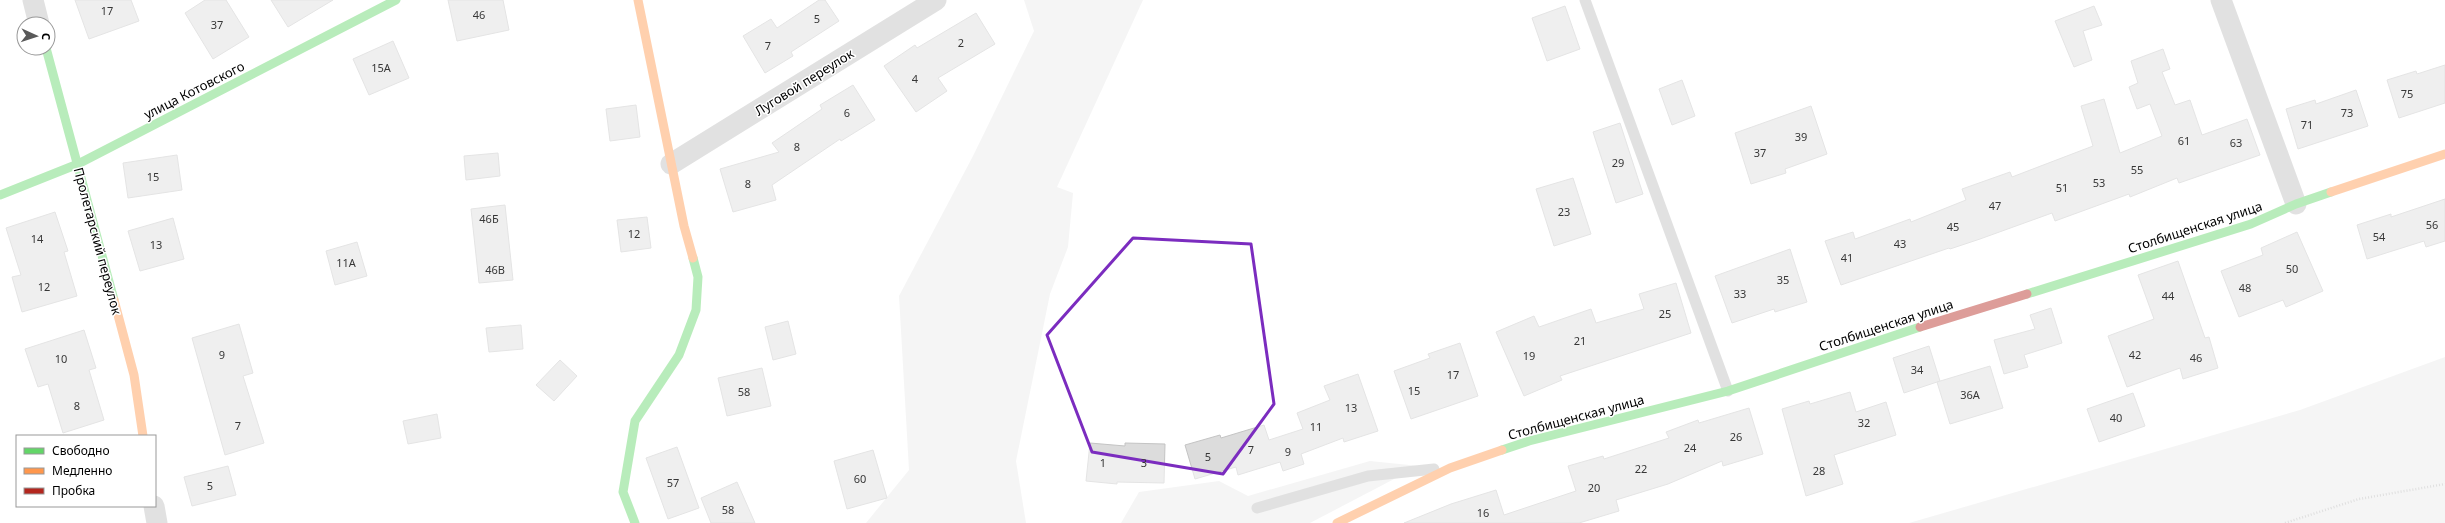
<svg xmlns="http://www.w3.org/2000/svg" width="2445" height="523" font-family="'Noto Sans',sans-serif">
  <style>
    .green { fill: #e9e9e9 }
    .building { fill: #dcdcdc; stroke: #c4c4c4 }
    .lines { fill: none; stroke-linecap: round; stroke-linejoin: round }
    .path { stroke: #b8b8b8; stroke-width: 2.5; stroke-dasharray: 1 2; stroke-linecap: butt }
    .lane { stroke: #bdbdbd; stroke-width: 11 }
    .street { stroke: #bdbdbd; stroke-width: 21 }
    .fast { stroke: #63d668; stroke-width: 9 }
    .slow { stroke: #ff974d; stroke-width: 9 }
    .jam { stroke: #b3261e; stroke-width: 9 }
    .marked { fill: none; stroke: #7b2cbf; stroke-width: 3; stroke-linejoin: round }
    .labels { text-anchor: middle; stroke-width: 3; stroke-linejoin: round; paint-order: stroke }
    .number-label { font-size: 11px; fill: #373737 }
    .street-label { font-size: 13px; fill: #000; stroke: #fff }
  </style>
  <rect width="100%" height="100%" fill="#fff"/>
  <g class="green">
    <path d="M1024 0H1143L1057 187 1073 193 1068 247 1050 294 1016 461 1026 523H866L909 470 899 296 973 156 1034 31Z"/>
    <path d="M2445 357V523H1909L2300 410Z"/>
    <path d="M1370 461 1419 466 1310 523H1121L1139 492 1219 481 1248 496Z"/>
  </g>
  <g class="building">
    <path d="M75 0H131L139 21 89 39Z"/>
    <path d="M205 0H226L249 37 213 59 185 13Z"/>
    <path d="M271 0H333L288 27Z"/>
    <path d="M448 0H503L509 30 457 41Z"/>
    <path d="M819 0H825L839 21 791 52 793 56 765 73 743 36 771 19 777 28Z"/>
    <path d="M1565 6 1580 49 1547 61 1532 18Z"/>
    <path d="M2094 6 2102 25 2083 31 2092 60 2074 67 2055 21Z"/>
    <path d="M976 13 995 44 938 78 947 91 916 112 884 66 915 45 917 48Z"/>
    <path d="M393 41 409 78 369 95 353 59Z"/>
    <path d="M2163 49 2170 69 2162 72 2175 105 2190 100 2202 135 2247 119 2260 155 2179 183 2177 178 2130 197 2129 194 2055 221 2052 213 1980 239 1950 249 1949 248 1841 285 1825 241 1853 232 1855 239 1910 219 1911 222 1966 200 1962 189 2010 172 2012 177 2093 146 2081 106 2104 99 2120 153 2162 136 2150 104 2137 109 2129 87 2138 83 2131 61Z"/>
    <path d="M2445 65V103L2399 118 2387 80 2416 71 2417 74Z"/>
    <path d="M1682 80 1695 116 1672 125 1659 89Z"/>
    <path d="M853 85 875 120 841 141 840 139 772 185 776 200 733 212 720 169 779 152 772 143 822 109 820 105Z"/>
    <path d="M2356 90 2368 126 2298 149 2286 109 2315 100 2316 104Z"/>
    <path d="M636 105 640 137 610 141 606 109Z"/>
    <path d="M1811 106 1827 154 1785 169 1786 173 1751 184 1735 133Z"/>
    <path d="M1620 123 1643 194 1616 203 1593 132Z"/>
    <path d="M498 153 500 176 466 180 464 156Z"/>
    <path d="M177 155 182 190 128 198 123 163Z"/>
    <path d="M1573 178 1591 234 1554 246 1536 189Z"/>
    <path d="M2445 199V241L2426 247 2424 241 2367 259 2357 225 2391 214V217Z"/>
    <path d="M505 205 513 280 479 283 471 209Z"/>
    <path d="M55 212 68 251 64 252 77 296 22 312 12 277 21 275 6 228Z"/>
    <path d="M647 217 651 248 621 252 617 220Z"/>
    <path d="M173 218 184 259 140 271 128 231Z"/>
    <path d="M2297 232 2323 291 2286 307 2283 300 2239 317 2221 271 2263 255 2261 248Z"/>
    <path d="M357 242 367 276 335 285 326 251Z"/>
    <path d="M1790 249 1807 302 1775 312 1774 309 1732 323 1715 276Z"/>
    <path d="M2178 261 2205 338 2209 337 2218 368 2183 379 2180 368 2127 387 2108 336 2154 319 2138 275Z"/>
    <path d="M1676 283 1691 333 1560 376 1562 380 1524 396 1496 332 1534 316 1539 327 1591 309 1596 323 1644 309 1639 294Z"/>
    <path d="M2051 308 2062 343 2024 355 2028 367 2004 374 1994 340 2035 329 2030 315Z"/>
    <path d="M788 321 796 354 773 360 765 327Z"/>
    <path d="M239 324 253 373 243 376 264 443 225 455 192 338Z"/>
    <path d="M521 325 523 349 489 352 486 328Z"/>
    <path d="M84 330 96 368 89 370 104 420 63 433 48 384 38 387 25 349Z"/>
    <path d="M1460 343 1478 396 1411 419 1394 371 1430 358 1428 354Z"/>
    <path d="M1929 346 1940 381 1904 393 1893 358Z"/>
    <path d="M560 360 577 376 554 401 536 385Z"/>
    <path d="M1990 366 2003 408 1950 424 1937 382Z"/>
    <path d="M762 368 771 406 727 416 718 378Z"/>
    <path d="M1358 374 1378 431 1344 442 1343 438 1301 454 1304 464 1283 471 1280 462 1238 475 1236 467 1195 479 1185 445 1220 435 1221 438 1264 425 1269 440 1303 429 1297 413 1330 400 1324 386Z"/>
    <path d="M1850 392 1856 412 1886 402 1896 435 1834 455 1843 484 1806 496 1782 409 1809 401 1810 404Z"/>
    <path d="M2133 393 2145 426 2099 442 2087 409Z"/>
    <path d="M1749 408 1763 454 1723 466 1722 461 1668 484 1616 500 1619 511 1579 523H1404L1451 504 1496 490 1504 515 1576 491 1568 466 1603 456 1604 459 1669 438 1666 432 1698 420 1699 423Z"/>
    <path d="M437 414 441 438 408 444 403 421Z"/>
    <path d="M1090 443 1125 446V443L1165 444 1164 483 1117 482V484L1086 481Z"/>
    <path d="M677 447 699 508 668 519 646 458Z"/>
    <path d="M873 450 887 498 847 509 834 461Z"/>
    <path d="M228 466 236 495 192 506 184 477Z"/>
    <path d="M737 482 755 523H711L701 498Z"/>
  </g>
  <g class="lines">
    <path class="path" d="M2285 523 2359 499 2445 484"/>
    <g class="lane">
      <path d="M1585 0 1728 391"/>
      <path d="M1257 508 1368 476 1434 469"/>
    </g>
    <g class="street">
      <path d="M33 0 39 24"/>
      <path d="M2221 0 2296 204"/>
      <path d="M671 164 936 0"/>
      <path d="M154 506 157 523"/>
    </g>
    <g class="fast">
      <path d="M46 48 114 300"/>
      <path d="M0 195 78 164 396 0"/>
      <path d="M2027 294 2251 224 2296 204 2331 192"/>
      <path d="M1502 450 1529 441 1728 391 1920 327"/>
      <path d="M635 523 623 492 635 421 679 355 696 310 698 277 693 258"/>
    </g>
    <g class="slow">
      <path d="M638 0 684 226 693 258"/>
      <path d="M2331 192 2445 154"/>
      <path d="M114 300 134 375 143 436"/>
      <path d="M1337 523 1450 468 1502 450"/>
    </g>
    <path class="jam" d="M1920 327 2027 294"/>
  </g>
  <path d="M0 0H2445V523H0ZM1133 238 1251 244 1274 404 1223 474 1092 452 1047 335Z" fill="#fff" fill-opacity=".55" fill-rule="evenodd"/>
  <path class="marked" d="M1133 238 1251 244 1274 404 1223 474 1092 452 1047 335Z"/>
  <g class="labels">
    <g class="number-label">
      <text x="107" y="15">17</text>
      <text x="479" y="19">46</text>
      <text x="817" y="23">5</text>
      <text x="217" y="29">37</text>
      <text x="961" y="47">2</text>
      <text x="768" y="50">7</text>
      <text x="381" y="72">15А</text>
      <text x="915" y="83">4</text>
      <text x="2407" y="98">75</text>
      <text x="847" y="117">6</text>
      <text x="2347" y="117">73</text>
      <text x="2307" y="129">71</text>
      <text x="1801" y="141">39</text>
      <text x="2184" y="145">61</text>
      <text x="2236" y="147">63</text>
      <text x="797" y="151">8</text>
      <text x="1760" y="157">37</text>
      <text x="1618" y="167">29</text>
      <text x="2137" y="174">55</text>
      <text x="153" y="181">15</text>
      <text x="2099" y="187">53</text>
      <text x="748" y="188">8</text>
      <text x="2062" y="192">51</text>
      <text x="1995" y="210">47</text>
      <text x="1564" y="216">23</text>
      <text x="489" y="223">46Б</text>
      <text x="2432" y="229">56</text>
      <text x="1953" y="231">45</text>
      <text x="634" y="238">12</text>
      <text x="2379" y="241">54</text>
      <text x="37" y="243">14</text>
      <text x="1900" y="248">43</text>
      <text x="156" y="249">13</text>
      <text x="1847" y="262">41</text>
      <text x="346" y="267">11А</text>
      <text x="2292" y="273">50</text>
      <text x="495" y="274">46В</text>
      <text x="1783" y="284">35</text>
      <text x="44" y="291">12</text>
      <text x="2245" y="292">48</text>
      <text x="1740" y="298">33</text>
      <text x="2168" y="300">44</text>
      <text x="1665" y="318">25</text>
      <text x="1580" y="345">21</text>
      <text x="222" y="359">9</text>
      <text x="2135" y="359">42</text>
      <text x="1529" y="360">19</text>
      <text x="2196" y="362">46</text>
      <text x="61" y="363">10</text>
      <text x="1917" y="374">34</text>
      <text x="1453" y="379">17</text>
      <text x="1414" y="395">15</text>
      <text x="744" y="396">58</text>
      <text x="1970" y="399">36А</text>
      <text x="77" y="410">8</text>
      <text x="1351" y="412">13</text>
      <text x="2116" y="422">40</text>
      <text x="1864" y="427">32</text>
      <text x="238" y="430">7</text>
      <text x="1316" y="431">11</text>
      <text x="1736" y="441">26</text>
      <text x="1690" y="452">24</text>
      <text x="1251" y="454">7</text>
      <text x="1288" y="456">9</text>
      <text x="1208" y="461">5</text>
      <text x="1103" y="467">1</text>
      <text x="1144" y="467">3</text>
      <text x="1641" y="473">22</text>
      <text x="1819" y="475">28</text>
      <text x="860" y="483">60</text>
      <text x="673" y="487">57</text>
      <text x="210" y="490">5</text>
      <text x="1594" y="492">20</text>
      <text x="728" y="514">58</text>
      <text x="1483" y="517">16</text>
    </g>
    <g class="street-label">
      <text transform="translate(804 82) rotate(-32)" y="5">Луговой переулок</text>
      <text transform="translate(194 90) rotate(-27)" y="5">улица Котовского</text>
      <text transform="translate(2195 227) rotate(-18)" y="5">Столбищенская улица</text>
      <text transform="translate(98 241) rotate(75)" y="5">Пролетарский переулок</text>
      <text transform="translate(1886 325) rotate(-18)" y="5">Столбищенская улица</text>
      <text transform="translate(1576 417) rotate(-15)" y="5">Столбищенская улица</text>
    </g>
  </g>
  <rect x="16" y="435" width="140" height="72" fill="#ffffff" stroke="#999999"/>
  <rect x="24" y="448" width="20" height="6" fill="#63d668" stroke="#999999"/>
  <text x="52" y="455" font-size="12" fill="#000000">Свободно</text>
  <rect x="24" y="468" width="20" height="6" fill="#ff974d" stroke="#999999"/>
  <text x="52" y="475" font-size="12" fill="#000000">Медленно</text>
  <rect x="24" y="488" width="20" height="6" fill="#b3261e" stroke="#999999"/>
  <text x="52" y="495" font-size="12" fill="#000000">Пробка</text>
  <g transform="translate(36 36) rotate(93)"><circle r="19" fill="#ffffff" stroke="#999999"/>
  <path d="M0-3L7 15L0 10L-7 15Z" fill="#595959"/>
  <text y="-6" font-size="11" font-weight="bold" text-anchor="middle" fill="#000000">С</text>
  </g>
</svg>
